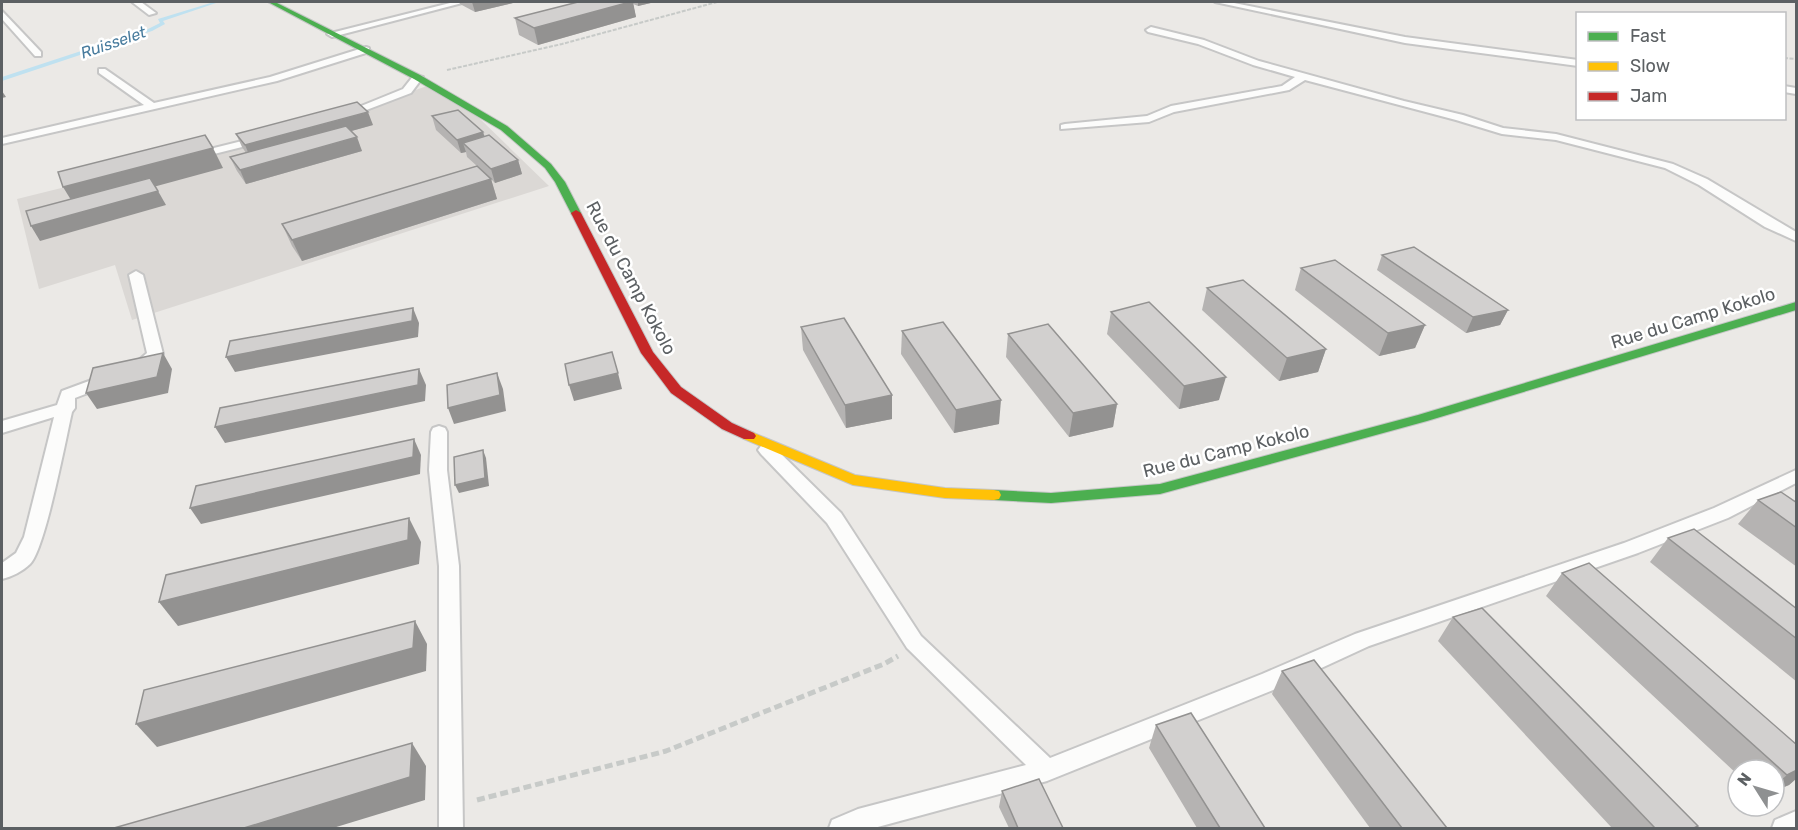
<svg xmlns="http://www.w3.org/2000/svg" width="1798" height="830" font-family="Rubik,sans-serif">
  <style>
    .education { fill: #dbd8d5 }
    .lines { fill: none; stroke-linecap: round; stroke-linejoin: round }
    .stream { fill: #bfe1f0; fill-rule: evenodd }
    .lane-casing { stroke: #c6c6c6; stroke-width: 4 }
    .fast-casing { stroke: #c5c6c6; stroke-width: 2 }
    .slow-casing { stroke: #c5c6c6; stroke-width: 2 }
    .jam-casing { stroke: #c5c6c6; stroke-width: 2 }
    .path-far1 { stroke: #c7cac8; stroke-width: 2; stroke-dasharray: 4 1.5; stroke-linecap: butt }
    .path { stroke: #c7cac8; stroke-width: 5; stroke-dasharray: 8 4; stroke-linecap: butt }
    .lane { fill: #fcfcfb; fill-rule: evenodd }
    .fast { fill: #4caf50; fill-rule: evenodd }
    .slow { fill: #ffc107; fill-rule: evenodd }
    .jam { fill: #c62828; fill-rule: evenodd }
    .wall { fill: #b5b3b2 }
    .shaded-wall { fill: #939291 }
    .building { fill: #d2d0cf; stroke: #939291; stroke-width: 1.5 }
    .labels { text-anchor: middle; stroke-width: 5; stroke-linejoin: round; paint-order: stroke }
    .far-water-label { font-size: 16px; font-style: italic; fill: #477b9d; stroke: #fff }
    .street-label { font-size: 18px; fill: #5c6063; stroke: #fff }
  </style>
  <rect width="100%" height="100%" fill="#ebe9e6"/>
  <path class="education" d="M427 86 478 117 549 186 132 320 115 265 39 289 17 199 319 124Z"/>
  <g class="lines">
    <path class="stream" d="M214 2H219L163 21 165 24 152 31 2 81V77L148 29 160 23 158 19Z"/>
    <defs>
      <g id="lane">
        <path d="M132 2H141L156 13 149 15Z"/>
        <path d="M454 2H466L332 37 327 34Z"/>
        <path d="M1215 2H1229L1405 37 1578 60V66L1405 43Z"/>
        <path d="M2 11 41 52V56H35L2 19Z"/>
        <path d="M1151 27 1204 40 1259 61 1404 101 1463 115 1503 128 1556 134 1673 164 1707 179 1796 232V241L1765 227 1699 185 1665 168 1556 140 1502 134 1456 120 1305 80 1289 90 1174 112 1149 122 1061 129V125L1065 124 1147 116 1171 106 1282 86 1295 77 1253 65 1198 44 1148 32 1146 30Z"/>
        <path d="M366 47 369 48V52L277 81 2 144V138L144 105 99 73V69H105L154 103 270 77Z"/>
        <path d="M414 75 423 77 411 93 348 117H340L339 115 403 89Z"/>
        <path d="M1784 86 1796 88V94L1784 92Z"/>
        <path d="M262 136 266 137V141L194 159 188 156 190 154Z"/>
        <path d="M136 271 143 275 163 354 144 371 138 373 130 368 147 353 129 275Z"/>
        <path d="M108 374 114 375 116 379 114 383 75 398V408L72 412C66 438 45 550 30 564 23 571 11 577 2 579V563L16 553 24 537 54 417 2 433V421L57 405 62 391Z"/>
        <path d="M439 426 445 428 447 432V470L459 566 463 828H439V566L429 470 431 432 433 428Z"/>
        <path d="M767 444 773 446 841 513 921 636 1050 758 1262 674 1355 634 1624 543 1714 508 1796 470V483L1728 518 1638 553 1369 646 1278 688 1047 781 874 828H829L832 820 858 809 1026 765 907 648 827 523 761 454 758 450 761 446Z"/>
        <path d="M1796 811V828H1772L1775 820Z"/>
      </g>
      <g id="fast">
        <path d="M268 2H275L420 75 507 126 551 164 565 182 581 213 576 216 572 215 555 182 545 168 501 130 414 79Z"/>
        <path d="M1796 302V310L1427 421 1160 494 1051 503 994 500 989 499 987 495 989 491 994 490 1051 493 1160 484 1418 415Z"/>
      </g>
      <path id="slow" d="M749 431 855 475 945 488 994 490 999 491 1001 495 999 499 994 500 945 498 853 485 744 439 742 436 744 433Z"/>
      <path id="jam" d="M576 210 581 213 653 352 681 387 732 423 754 433 756 436 754 439H744L722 429 671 393 641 353 571 213Z"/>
    </defs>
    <use href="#lane" class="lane-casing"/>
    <use href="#fast" class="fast-casing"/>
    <use href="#slow" class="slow-casing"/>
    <use href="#jam" class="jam-casing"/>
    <g class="path-far1">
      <path d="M1784 58 1796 59"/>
      <path d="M447 70 562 44 717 2"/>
    </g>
    <path class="path" d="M477 800 666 751 884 664 898 656"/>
    <use href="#lane" class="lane"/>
    <use href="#fast" class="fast"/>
    <use href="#slow" class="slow"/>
    <use href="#jam" class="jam"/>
  </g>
  <g class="wall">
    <path d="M459 2H517L475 12 460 4Z"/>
    <path d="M578 2H655L638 6 633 4 636 17 538 45 519 35 515 18Z"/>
    <path d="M432 116 483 132 485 137 518 160 522 174 495 183 491 179 497 199 302 261 292 246 282 224 477 166 467 157 466 152 461 153 436 130Z"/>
    <path d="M373 125 351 131 362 151 246 184 237 171 230 157 246 153 242 147 236 134Z"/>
    <path d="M1382 255 1508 310 1500 325 1466 333 1377 270Z"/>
    <path d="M1301 268 1425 325 1415 348 1379 356 1295 290Z"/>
    <path d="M1207 288 1326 349 1318 372 1279 381 1202 310Z"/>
    <path d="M1111 312 1219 400 1179 409 1107 334Z"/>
    <path d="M801 327 892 395V419L846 428 803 350Z"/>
    <path d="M902 331 999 424 954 433 901 354Z"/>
    <path d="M1008 334 1117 404 1113 427 1069 437 1006 357Z"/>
    <path d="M1758 500 1797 503V567L1738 524Z"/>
    <path d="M1668 538 1797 609V682L1650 562Z"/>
    <path d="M1562 573 1797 745V778L1789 785 1774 791V770H1738V775L1546 596Z"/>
    <path d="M1453 617 1696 828H1612L1438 641Z"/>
    <path d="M1282 671 1447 828H1370L1272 694Z"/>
    <path d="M1156 725 1265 828H1197L1149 748Z"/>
    <path d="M1002 791 1063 828H1009L999 807Z"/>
  </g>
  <g class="shaded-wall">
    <path d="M472 2H517L475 12Z"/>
    <path d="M630 2H633L636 17 538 45 534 28Z"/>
    <path d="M638 2H655L638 6Z"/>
    <path d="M2 91 6 97 2 98Z"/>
    <path d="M368 112 373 125 251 159 245 145Z"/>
    <path d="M483 132 487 146 463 143 466 152 461 153 457 140Z"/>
    <path d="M357 137 362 151 246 184 240 170Z"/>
    <path d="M213 148 223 168 76 208 63 187Z"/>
    <path d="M518 160 522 174 495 183 491 169Z"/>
    <path d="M491 179 497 199 302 261 292 240Z"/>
    <path d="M158 191 166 205 40 241 31 226Z"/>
    <path d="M413 308 419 323 418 337 235 372 226 357Z"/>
    <path d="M1508 310 1500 325 1466 333 1473 317Z"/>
    <path d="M1425 325 1415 348 1379 356 1388 333Z"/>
    <path d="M1326 349 1318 372 1279 381 1287 358Z"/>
    <path d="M163 353 172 369 168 393 97 409 86 393Z"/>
    <path d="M419 369 426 385 425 401 225 443 215 427Z"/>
    <path d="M497 373 503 389 506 411 454 424 448 408Z"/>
    <path d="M618 373 622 389 574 401 569 385Z"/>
    <path d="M1226 377 1219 400 1179 409 1184 386Z"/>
    <path d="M892 395V419L846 428 845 405Z"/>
    <path d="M1001 400 999 424 954 433 956 410Z"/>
    <path d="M1117 404 1113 427 1069 437 1073 413Z"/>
    <path d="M414 439 421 455 420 474 201 524 190 508Z"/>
    <path d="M483 450 486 458 489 486 459 493 455 485Z"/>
    <path d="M409 518 421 542 419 564 178 626 159 602Z"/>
    <path d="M415 621 427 644 426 671 157 747 136 724Z"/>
    <path d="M412 743 426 766 425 800 333 828H244Z"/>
    <path d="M1797 770V778L1789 785 1774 791V786L1787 775Z"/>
  </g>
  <g class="building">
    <path d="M578 2H630L534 28 515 18Z"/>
    <path d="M357 102 368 112 245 145 236 134Z"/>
    <path d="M458 110 483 132 457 140 432 116Z"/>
    <path d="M346 126 357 137 240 170 230 157Z"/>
    <path d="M205 135 213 148 63 187 58 172Z"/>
    <path d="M489 135 518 160 491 169 463 143Z"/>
    <path d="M477 166 491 179 292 240 282 224Z"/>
    <path d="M150 178 158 191 31 226 26 211Z"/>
    <path d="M1414 247 1508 310 1473 317 1382 255Z"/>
    <path d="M1335 260 1425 325 1388 333 1301 268Z"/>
    <path d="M1243 280 1326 349 1287 358 1207 288Z"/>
    <path d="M1149 302 1226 377 1184 386 1111 312Z"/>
    <path d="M413 308 412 321 226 357 230 341Z"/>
    <path d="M844 318 892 395 845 405 801 327Z"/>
    <path d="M943 322 1001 400 956 410 902 331Z"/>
    <path d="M1048 324 1117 404 1073 413 1008 334Z"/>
    <path d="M612 352 618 373 569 385 565 364Z"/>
    <path d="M163 353 157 377 86 393 93 368Z"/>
    <path d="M419 369 418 385 215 427 220 408Z"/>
    <path d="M497 373 500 395 448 408 447 385Z"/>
    <path d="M414 439 413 457 190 508 196 486Z"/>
    <path d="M483 450 485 478 455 485 454 457Z"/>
    <path d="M1781 492 1797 503V528L1758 500Z"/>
    <path d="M409 518 408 540 159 602 166 575Z"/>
    <path d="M1694 529 1797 609V639L1668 538Z"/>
    <path d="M1589 563 1797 745V770L1787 775 1562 573Z"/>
    <path d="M1482 608 1698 826 1694 828H1655L1453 617Z"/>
    <path d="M415 621 413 648 136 724 144 690Z"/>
    <path d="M1314 660 1447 828H1402L1282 671Z"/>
    <path d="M1191 713 1265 828H1220L1156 725Z"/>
    <path d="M412 743 410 777 244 828H114Z"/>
    <path d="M1039 779 1063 828H1018L1002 791Z"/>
  </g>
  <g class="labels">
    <g class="far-water-label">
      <text transform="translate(113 42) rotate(-19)" y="6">Ruisselet</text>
    </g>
    <g class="street-label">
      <text transform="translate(631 278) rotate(62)" y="6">Rue du Camp Kokolo</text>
      <text transform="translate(1693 318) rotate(-17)" y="6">Rue du Camp Kokolo</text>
      <text transform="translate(1226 451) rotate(-14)" y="6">Rue du Camp Kokolo</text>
    </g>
  </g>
  <rect width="1798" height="830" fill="none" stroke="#5c6063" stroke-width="6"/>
  <rect x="1576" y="12" width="210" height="108" fill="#ffffff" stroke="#bebfc1" stroke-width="1.5"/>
  <rect x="1588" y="32" width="30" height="9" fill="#4caf50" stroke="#bebfc1" stroke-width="1.5"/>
  <text x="1630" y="42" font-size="18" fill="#5c6063">Fast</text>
  <rect x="1588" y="62" width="30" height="9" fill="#ffc107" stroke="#bebfc1" stroke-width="1.5"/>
  <text x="1630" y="72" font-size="18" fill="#5c6063">Slow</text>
  <rect x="1588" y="92" width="30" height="9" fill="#c62828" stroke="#bebfc1" stroke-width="1.5"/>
  <text x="1630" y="102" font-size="18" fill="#5c6063">Jam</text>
  <g transform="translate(1756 788) rotate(307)"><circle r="28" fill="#ffffff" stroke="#bebfc1" stroke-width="1.5"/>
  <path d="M0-4.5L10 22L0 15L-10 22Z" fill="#8e9091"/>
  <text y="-9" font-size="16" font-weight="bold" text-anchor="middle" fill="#5c6063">N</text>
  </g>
</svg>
